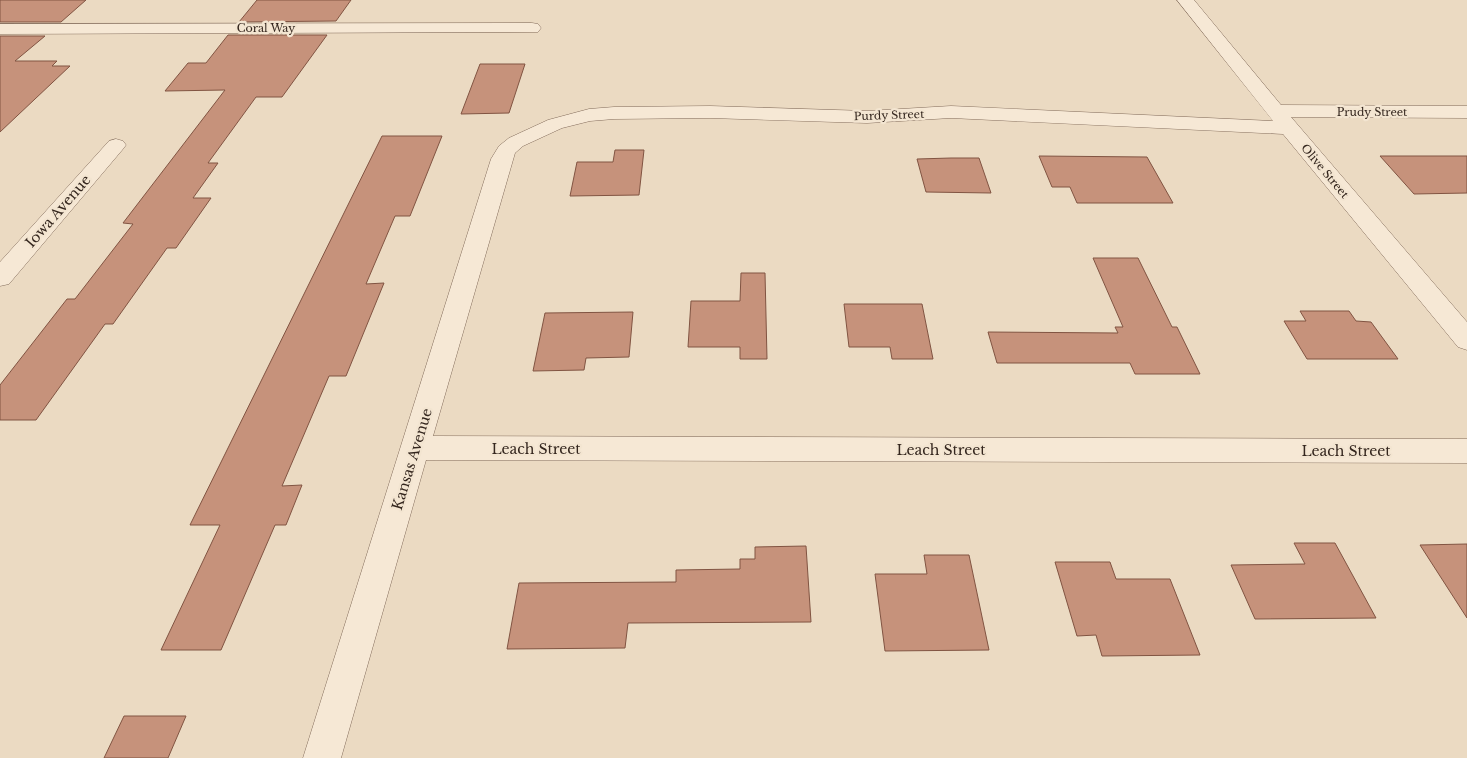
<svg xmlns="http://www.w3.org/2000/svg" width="1467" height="758" font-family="'Libre Baskerville',serif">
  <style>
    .building { fill: #c6927b; stroke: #815442 }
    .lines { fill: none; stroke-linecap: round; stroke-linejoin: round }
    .minor-casing { stroke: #836c5b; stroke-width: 1 }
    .minor { fill: #f6e8d5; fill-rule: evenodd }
    .labels { text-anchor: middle; stroke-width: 4.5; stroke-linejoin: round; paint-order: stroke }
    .far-street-label { font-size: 11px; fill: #34261e; stroke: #f3e5d1 }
    .street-label { font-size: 14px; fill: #34261e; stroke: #f3e5d1 }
  </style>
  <rect width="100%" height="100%" fill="#ebdac2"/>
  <g class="building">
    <path d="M0 0H86L61 22H0Z"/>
    <path d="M257 0H351L336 21 239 22Z"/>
    <path d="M228 35H327L282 97H256L208 163H218L193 198H211L176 248H167L113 324H105L36 420H0V385L67 299H75L133 224 123 223 225 90 165 91 188 63H206Z"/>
    <path d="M0 36H45L15 61H57L52 66H70L0 132Z"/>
    <path d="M480 64H525L509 113 461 114Z"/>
    <path d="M382 136H442L410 216H395L366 284 384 283 346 376H329L282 486 302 485 286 525H275L221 650H161L220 525H190Z"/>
    <path d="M615 150H644L639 195 570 196 577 162H613Z"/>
    <path d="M1039 156 1147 157 1173 203H1077L1070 187H1052Z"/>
    <path d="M1380 156H1467V193L1414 194Z"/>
    <path d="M951 158H979L991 193 926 192 917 159Z"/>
    <path d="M1093 258H1138L1172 327H1177L1200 374H1135L1130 363H997L988 332 1118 333 1115 327H1123Z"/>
    <path d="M741 273H765L767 359H740V347H688L691 301H740Z"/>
    <path d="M844 304H922L933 359H892L890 347H849Z"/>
    <path d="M1300 311H1349L1356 321 1371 322 1398 359H1307L1284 321H1306Z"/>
    <path d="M633 312 629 357 586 358 584 370 533 371 545 313Z"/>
    <path d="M1294 543H1335L1376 618 1255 619 1231 565 1305 564Z"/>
    <path d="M1467 544V618L1420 545Z"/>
    <path d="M806 546 811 622 628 623 625 648 507 649 519 583 676 582V570L740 569V559H755V547Z"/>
    <path d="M924 555H969L989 650 885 651 875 574H927Z"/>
    <path d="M1055 562H1110L1116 579H1170L1200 655 1102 656 1096 635 1077 636Z"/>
    <path d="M124 716H186L168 758H104Z"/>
  </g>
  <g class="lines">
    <defs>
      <g id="minor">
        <path d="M1177 0H1194L1281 105 1467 106V118L1291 117 1467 322V350L1458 347 1283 134 951 118 867 123 710 118 614 119 590 121 562 128 523 146 515 153 433 436 1467 439V463L426 460 341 758H303L491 159 499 146 509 138 548 120 589 109 614 107 710 106 867 111 951 106 1273 121Z"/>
        <path d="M532 23 538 24 541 28 538 32 0 34V24Z"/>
        <path d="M116 139 123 141 126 145 123 149 9 284 0 286V262L109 141Z"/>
      </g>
    </defs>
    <use href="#minor" class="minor-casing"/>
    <use href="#minor" class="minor"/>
  </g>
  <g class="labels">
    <g class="far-street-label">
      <text x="266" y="32">Coral Way</text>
      <text x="1372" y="116">Prudy Street</text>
      <text transform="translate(889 115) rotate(-2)" y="4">Purdy Street</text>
      <text transform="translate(1325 171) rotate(50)" y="4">Olive Street</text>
    </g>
    <g class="street-label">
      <text transform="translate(58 211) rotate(-49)" y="5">Iowa Avenue</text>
      <text x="536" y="454">Leach Street</text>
      <text x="941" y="455">Leach Street</text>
      <text x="1346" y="456">Leach Street</text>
      <text transform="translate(412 459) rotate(-73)" y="5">Kansas Avenue</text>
    </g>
  </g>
</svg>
